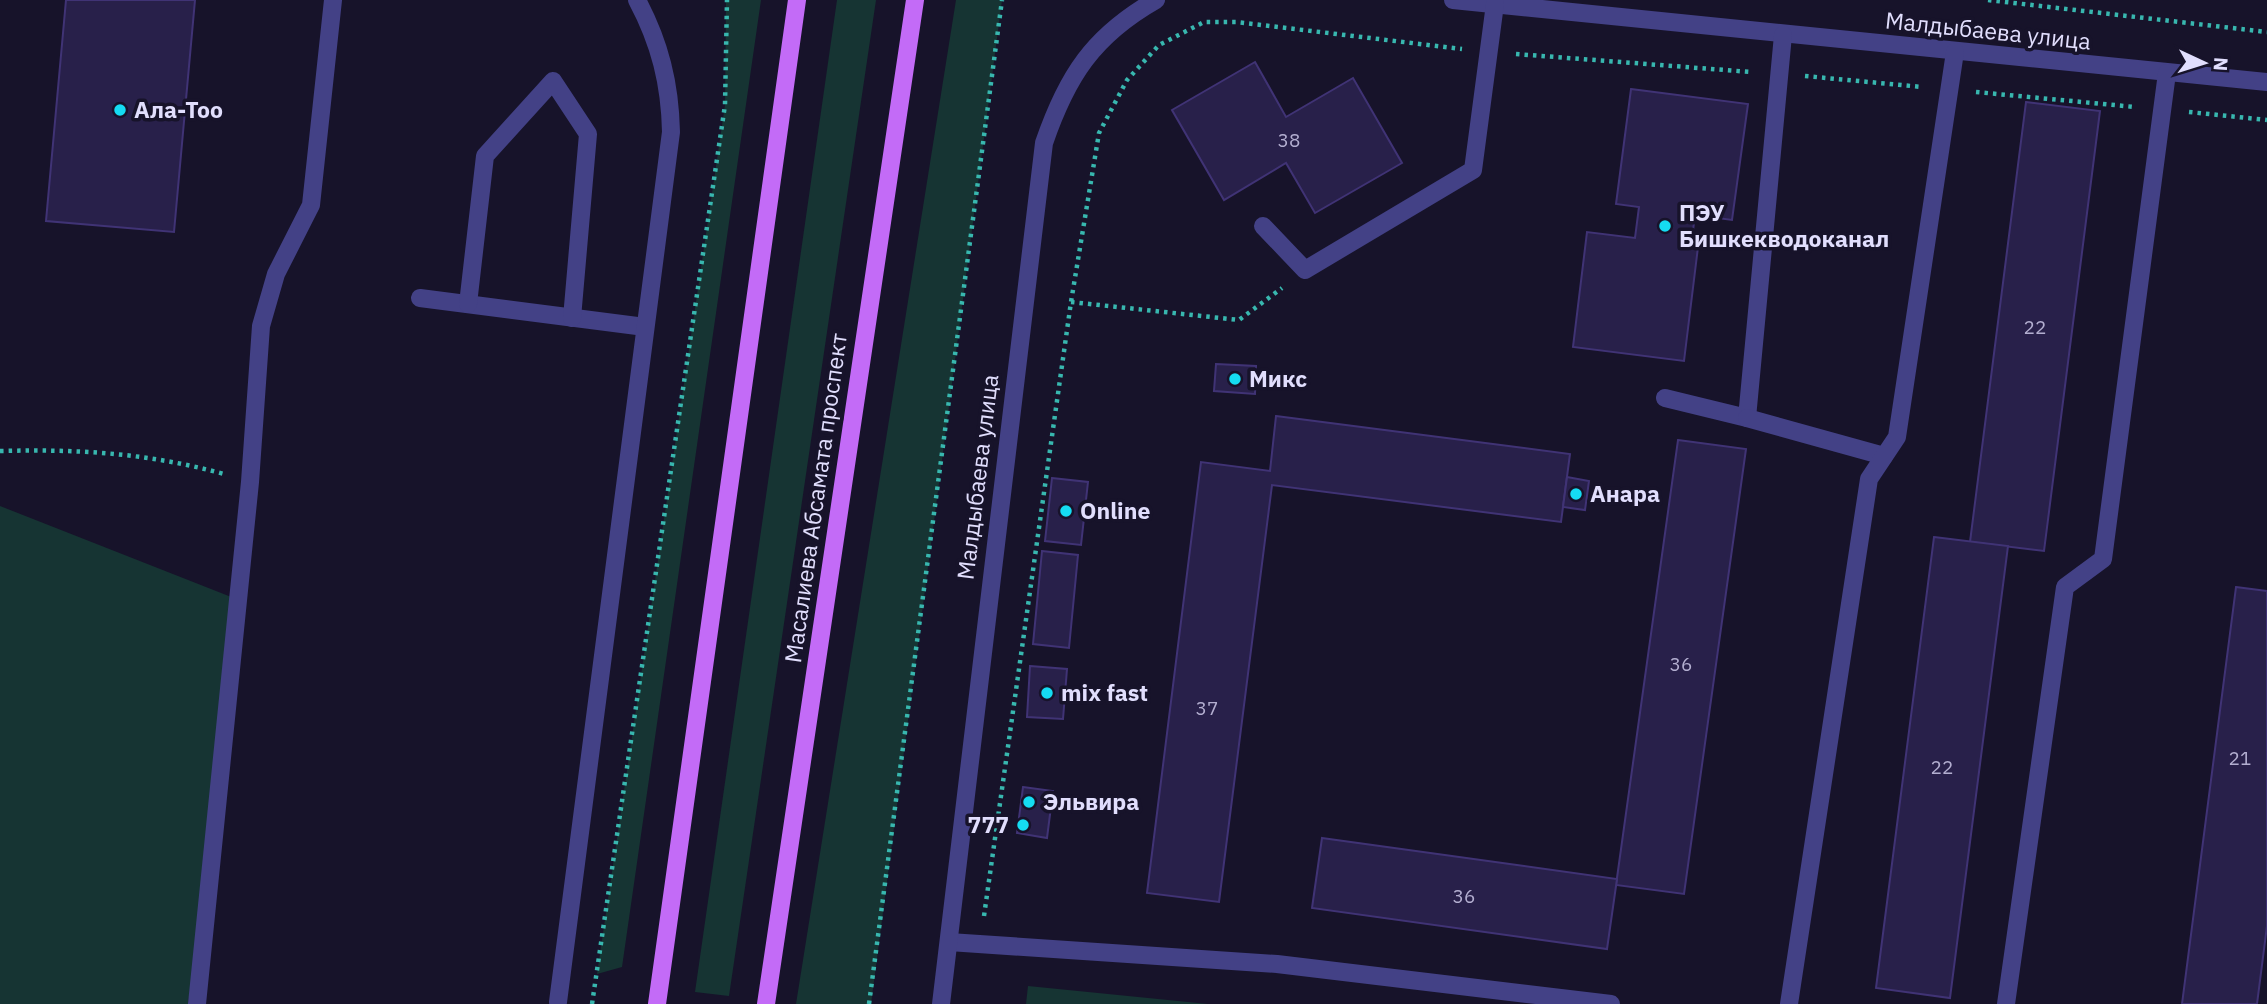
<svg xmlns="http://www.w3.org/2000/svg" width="2267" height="1004" font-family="'IBM Plex Sans',sans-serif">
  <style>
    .green { fill: #163433 }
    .building { fill: #28204a; stroke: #403375; stroke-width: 2 }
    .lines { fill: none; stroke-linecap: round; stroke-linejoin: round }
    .path { stroke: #38b7af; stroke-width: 4.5; stroke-dasharray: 3.5 5; stroke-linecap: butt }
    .minor { stroke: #434186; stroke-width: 18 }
    .major { stroke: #c36bf7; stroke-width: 18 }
    .poi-dot { fill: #15dcf2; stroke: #17132a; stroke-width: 2.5 }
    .labels { text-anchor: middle; stroke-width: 7; stroke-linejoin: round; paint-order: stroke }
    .number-label { font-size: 19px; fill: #b3aed0 }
    .street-label { font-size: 23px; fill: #e1defd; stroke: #17132a }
    .poi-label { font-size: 23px; font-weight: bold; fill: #e1defd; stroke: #17132a; text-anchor: start }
  </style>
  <rect width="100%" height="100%" fill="#17132a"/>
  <g class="green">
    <path d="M726 0H761L622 967 597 974 725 105Z"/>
    <path d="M837 0H876L729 996 695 992Z"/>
    <path d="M956 0H1002L871 1004H796Z"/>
    <path d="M0 506 244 602 188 1004H0Z"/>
    <path d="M1028 986 1208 1004H1026Z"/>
  </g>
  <g class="building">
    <path d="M66 0H195L174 232 46 221Z"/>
    <path d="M1255 62 1286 117 1353 78 1402 163 1315 213 1286 163 1224 200 1172 110Z"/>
    <path d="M1631 89 1748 104 1732 220 1695 215 1691 246 1698 247 1684 361 1573 347 1587 232 1635 238 1639 207 1616 204Z"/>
    <path d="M2026 102 2100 111 2044 551 1970 542Z"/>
    <path d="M1216 364 1256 366 1255 394 1214 391Z"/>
    <path d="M1276 416 1570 454 1561 522 1272 485 1219 902 1147 893 1201 462 1270 471Z"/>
    <path d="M1678 440 1746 449 1684 894 1616 885Z"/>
    <path d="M1567 477 1589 481 1585 510 1563 507Z"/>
    <path d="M1052 478 1088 482 1081 545 1045 541Z"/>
    <path d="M1934 537 2008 546 1950 998 1876 988Z"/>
    <path d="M1042 551 1078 555 1069 648 1033 644Z"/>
    <path d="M2236 587 2267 591V926L2257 1004H2182Z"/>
    <path d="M1030 666 1067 669 1063 719 1027 717Z"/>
    <path d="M1023 787 1053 791 1047 838 1017 833Z"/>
    <path d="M1322 838 1617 879 1607 949 1312 908Z"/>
  </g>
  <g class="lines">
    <g class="path">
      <path d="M1988 0 2267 32"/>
      <path d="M1516 54 1751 72"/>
      <path d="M1805 76 1922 87"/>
      <path d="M1976 92 2135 107"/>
      <path d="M2189 112 2267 120"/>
      <path d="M1071 302 1239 320 1282 288"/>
      <path d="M0 451C80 449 147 453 224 474"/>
      <path d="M984 916 1071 302 1099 133 1127 80 1159 45 1204 22H1236L1462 49"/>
      <path d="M592 1004 725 105 727 0"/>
      <path d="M869 1004 1002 0"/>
    </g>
    <g class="minor">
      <path d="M1453 0 2267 82"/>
      <path d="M1263 226 1305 270 1473 170 1495 4"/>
      <path d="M420 298 645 327"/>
      <path d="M468 304 485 156 553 81 588 134 572 318"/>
      <path d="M1665 398 1747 418 1783 35"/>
      <path d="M1747 418 1884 456"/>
      <path d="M949 942 1277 964 1611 1004"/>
      <path d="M558 1002 671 132C670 84 660 43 637 0"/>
      <path d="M197 1004 250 482 261 326 276 274 311 205 333 0"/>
      <path d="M941 1004 1044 143C1067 76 1093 36 1156 0"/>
      <path d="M1789 1004 1869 479 1897 437 1955 52"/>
      <path d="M2006 1004 2065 587 2103 559 2167 73"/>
    </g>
    <g class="major">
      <path d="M657 1004 797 0"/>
      <path d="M766 1004 915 0"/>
    </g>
  </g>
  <g class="poi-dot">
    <circle cx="120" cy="110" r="7"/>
    <circle cx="1665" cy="226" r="7"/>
    <circle cx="1235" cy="379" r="7"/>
    <circle cx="1576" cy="494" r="7"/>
    <circle cx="1066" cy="511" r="7"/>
    <circle cx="1047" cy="693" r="7"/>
    <circle cx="1029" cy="802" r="7"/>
    <circle cx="1023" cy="825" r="7"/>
  </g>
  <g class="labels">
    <g class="number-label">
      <text x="1289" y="147">38</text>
      <text x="2035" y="334">22</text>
      <text x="1681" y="671">36</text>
      <text x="1207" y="715">37</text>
      <text x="2240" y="765">21</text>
      <text x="1942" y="774">22</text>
      <text x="1464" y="903">36</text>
    </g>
    <g class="street-label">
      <text transform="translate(1988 31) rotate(6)" y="8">Малдыбаева улица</text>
      <text transform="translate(978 477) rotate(-83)" y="8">Малдыбаева улица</text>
      <text transform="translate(816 498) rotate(-82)" y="8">Масалиева Абсамата проспект</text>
    </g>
    <g class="poi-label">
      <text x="134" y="118">Ала-Тоо</text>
      <text x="1679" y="221">ПЭУ<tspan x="1679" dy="26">Бишкекводоканал</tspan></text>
      <text x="1249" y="387">Микс</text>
      <text x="1590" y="502">Анара</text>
      <text x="1080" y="519">Online</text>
      <text x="1061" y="701">mix fast</text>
      <text x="1043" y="810">Эльвира</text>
      <text x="1009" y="833" text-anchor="end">777</text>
    </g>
  </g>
  <g transform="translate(2204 63) rotate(94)" stroke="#17132a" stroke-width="5" paint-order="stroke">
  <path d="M0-5L12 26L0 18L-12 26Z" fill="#e1defd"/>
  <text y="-10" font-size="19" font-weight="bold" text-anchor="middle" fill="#e1defd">N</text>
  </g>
</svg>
